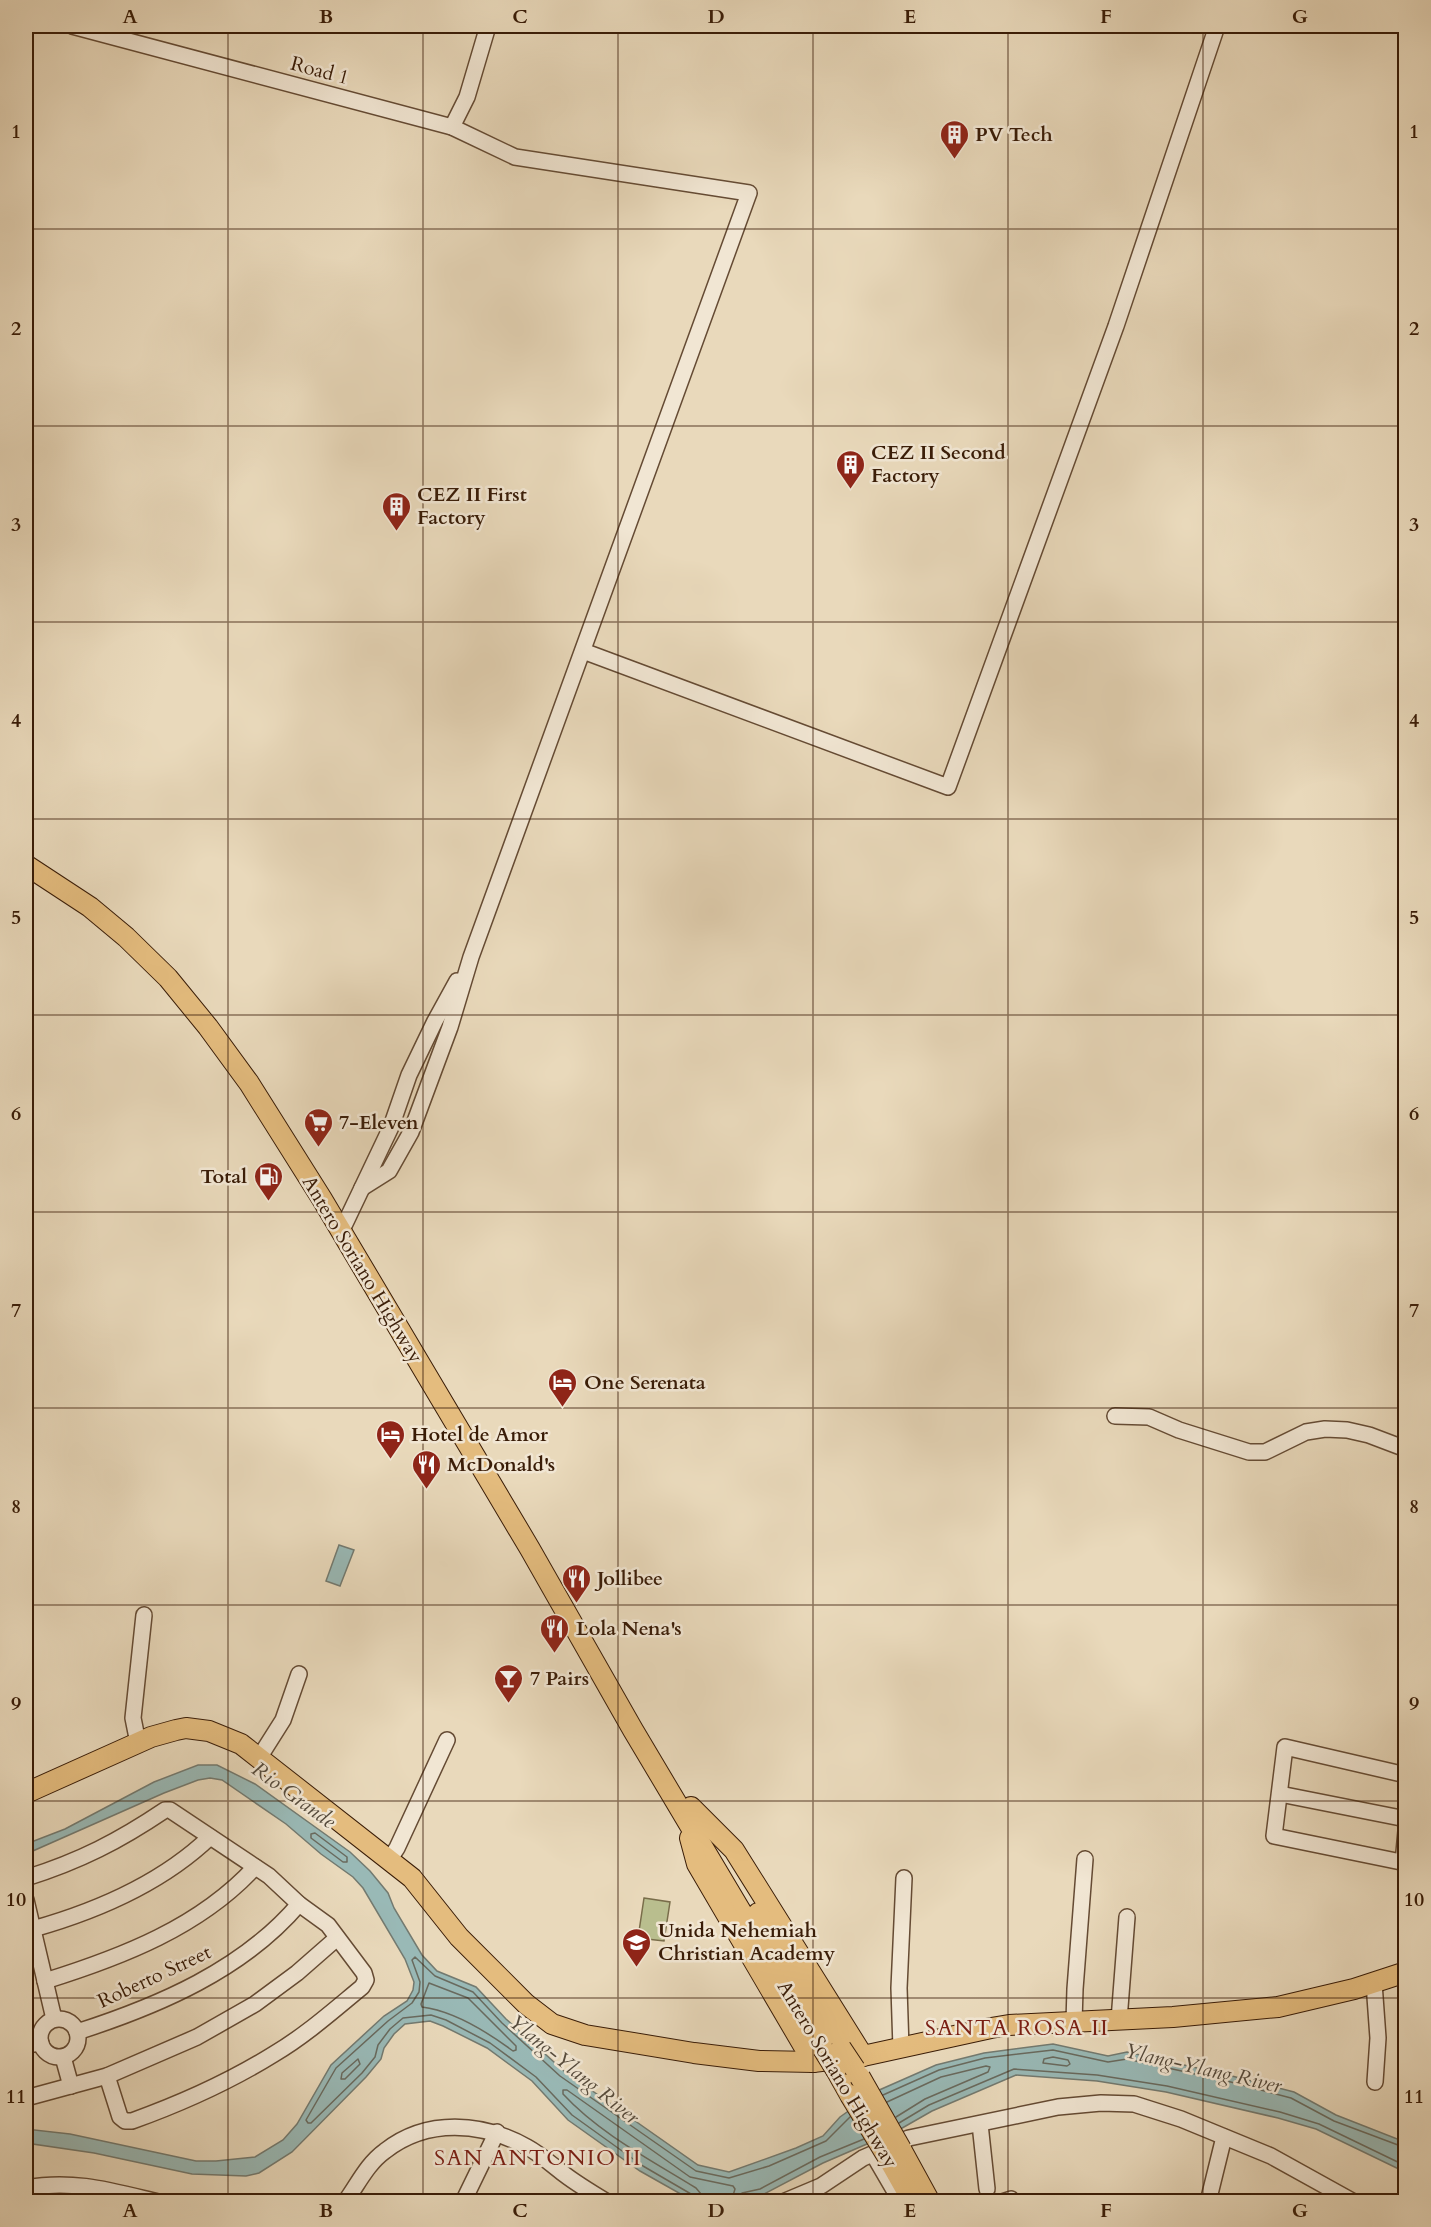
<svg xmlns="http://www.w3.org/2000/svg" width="1431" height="2227" font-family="Cardo,serif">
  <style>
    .green { fill: #b9be8e; stroke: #796d4a; stroke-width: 1.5 }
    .water { fill: #99b9b6; stroke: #737a70; stroke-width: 1.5 }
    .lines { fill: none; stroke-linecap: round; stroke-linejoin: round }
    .shore { stroke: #696a5e; stroke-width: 1.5 }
    .minor-casing { stroke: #654b34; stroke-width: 18 }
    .major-casing { stroke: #391c07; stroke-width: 22 }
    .minor { stroke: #f1e6d3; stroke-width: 15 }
    .major { stroke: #e4bc7e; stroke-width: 20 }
    .major-bridge-casing { stroke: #391c07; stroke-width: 22; stroke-linecap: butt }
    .major-bridge { stroke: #e4bc7e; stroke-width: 20 }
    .grid { fill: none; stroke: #391c07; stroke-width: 1.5; stroke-opacity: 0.55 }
    .labels { text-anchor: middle; stroke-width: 5; stroke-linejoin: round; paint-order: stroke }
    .street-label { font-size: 20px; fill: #391c07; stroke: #f1e6d3 }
    .poi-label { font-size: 20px; font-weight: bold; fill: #391c07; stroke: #f1e6d3; text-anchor: start }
    .water-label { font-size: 21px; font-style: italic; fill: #564b3c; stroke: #f1e6d3 }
    .quarter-label { font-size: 22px; letter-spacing: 1.5px; fill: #7a1f14; stroke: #f1e6d3 }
    .neatline { fill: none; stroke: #391c07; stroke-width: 2 }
    .grid-label { font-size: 20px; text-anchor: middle; font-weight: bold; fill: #391c07 }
  </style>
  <rect width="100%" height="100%" fill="#e9d9bb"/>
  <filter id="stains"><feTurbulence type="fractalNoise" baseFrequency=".00333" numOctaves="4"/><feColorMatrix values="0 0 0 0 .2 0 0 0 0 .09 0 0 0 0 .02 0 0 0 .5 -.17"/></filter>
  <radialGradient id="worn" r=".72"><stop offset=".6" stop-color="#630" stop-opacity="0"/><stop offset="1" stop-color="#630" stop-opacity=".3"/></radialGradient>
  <path class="green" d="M644 1898 670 1902 664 1941 638 1938Z"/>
  <g class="water">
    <path d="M339 1545 354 1550 340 1586 326 1581Z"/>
    <path d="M198 1765H217L255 1784 350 1852 370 1871 388 1893 394 1908 422 1955 437 1971 476 1987 506 2019 564 2071 698 2165 729 2172 796 2148 823 2136 840 2117 877 2091 936 2065 984 2053 1053 2044 1108 2056 1127 2052 1228 2075 1294 2092 1336 2115 1405 2142V2172L1316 2129 1278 2118 1166 2092 1097 2081 1016 2075 932 2111 897 2131 823 2163 762 2195 732 2201H693L640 2171 568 2120 532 2081 487 2048 443 2026 430 2021 405 2024 394 2034 384 2048 381 2059 366 2077 292 2152 259 2173 246 2176 192 2174 94 2153 26 2143V2129L70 2134 196 2161H216L255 2157 283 2140 297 2124 331 2065 384 2016 407 2001 413 1990 414 1982 405 1959 363 1888 353 1877 321 1854 286 1824 222 1780 210 1778 198 1780 164 1793 26 1854V1844L65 1829 154 1782Z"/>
  </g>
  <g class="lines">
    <g class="shore">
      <path d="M315 1833 347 1857V1862H343L311 1838V1834Z"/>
      <path d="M429 1983 468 1998 516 2046V2050L513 2051C486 2031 454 2011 422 2007L421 2004Z"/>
      <path d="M1053 2057 1068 2060 1070 2064 1067 2066 1043 2063 1044 2059Z"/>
      <path d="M358 2059 360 2064 345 2079H341L342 2073Z"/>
      <path d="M883 2095 939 2070 985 2058 1053 2050 1108 2062 1127 2059 1227 2081 1291 2098 1334 2121 1406 2148"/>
      <path d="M887 2102 941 2077 986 2066 990 2067 988 2072 925 2099 896 2117"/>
      <path d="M899 2123 929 2105 1014 2069 1097 2075 1167 2086 1280 2112 1319 2124 1406 2166"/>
      <path d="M694 2202 691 2194 643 2166 572 2115 536 2077 490 2043 446 2020 431 2015 403 2018 390 2029 378 2045 375 2057 362 2073 311 2123H308L306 2120 336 2068 388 2021 412 2003 419 1992 420 1982 412 1960 415 1957 435 1976 473 1992 502 2023 560 2076 696 2171 729 2178 769 2166 826 2141 850 2117"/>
      <path d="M702 2202 701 2194 696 2188C651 2160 600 2134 563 2094V2090H567L690 2177 733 2186 735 2189 731 2202"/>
      <path d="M738 2202 742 2193 760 2189 820 2157 864 2139"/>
    </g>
    <defs>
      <g id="minor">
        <path d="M72 26 452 127 515 157 749 193 471 957 450 1027 411 1132 389 1171 362 1188"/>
        <path d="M452 127 467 97 488 26"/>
        <path d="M583 651 948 787 1116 326 1217 26"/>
        <path d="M341 1232 391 1127 409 1075 435 1021 457 981"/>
        <path d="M1115 1416 1149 1417 1179 1430 1249 1452H1265L1306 1432 1325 1429 1347 1430 1369 1435 1406 1449"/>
        <path d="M138 1743 133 1718 144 1615"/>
        <path d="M259 1758 283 1720 299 1674"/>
        <path d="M1406 1775 1285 1747 1274 1836 1406 1863"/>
        <path d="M1280 1794 1406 1819"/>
        <path d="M389 1860 397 1848 447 1740"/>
        <path d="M1403 1863 1406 1831"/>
        <path d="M26 1878C80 1861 119 1841 165 1810H170L269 1876 299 1904 328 1925 364 1973 366 1980 362 1987C334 2010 306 2035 274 2054 229 2082 182 2103 132 2121H125L120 2117 107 2076"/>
        <path d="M26 1900 54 2019"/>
        <path d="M33 1929C97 1911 161 1884 210 1837"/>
        <path d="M45 1981C122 1957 200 1927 255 1867"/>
        <path d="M1374 1983 1378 2038 1375 2082"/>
        <circle cx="59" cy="2038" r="19"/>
        <path d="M1119 2020 1127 1917"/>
        <path d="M1074 2022 1075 1989 1085 1859"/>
        <path d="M77 2032C158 2006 243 1970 299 1904"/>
        <path d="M26 2045 41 2043"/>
        <path d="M901 2048 899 1988 904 1878"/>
        <path d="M63 2057 71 2086"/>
        <path d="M26 2098 107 2076 197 2037 255 2004 297 1973 337 1938"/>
        <path d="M980 2124 987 2189"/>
        <path d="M873 2154 901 2202"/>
        <path d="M26 2188C73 2179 112 2191 158 2202"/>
        <path d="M345 2202C358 2184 367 2164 385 2151 427 2118 482 2122 527 2147 540 2154 552 2165 564 2174 577 2184 592 2193 607 2202"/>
        <path d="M463 2202 497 2132"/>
        <path d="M783 2202 821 2186 863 2158 909 2138 1058 2107 1101 2103 1134 2104 1181 2119 1271 2156 1354 2202"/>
        <path d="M1002 2202 1011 2199"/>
        <path d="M1208 2202 1224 2137"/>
      </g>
      <g id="major">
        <path d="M26 865 90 907 126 937 168 978 208 1027 249 1083 322 1199 530 1549 633 1730 823 2049"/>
        <path d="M26 1793 151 1737 176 1730 186 1728 209 1731 241 1744 412 1878 459 1937 526 2004 552 2024 585 2035 694 2053 759 2061 813 2062 863 2056 991 2028 1009 2025 1173 2017 1278 2007 1354 1989 1406 1972"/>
        <path d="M691 1807 734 1850 863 2056"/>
        <path d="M690 1838 697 1864 813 2062"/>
        <path d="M758 1913 841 2048"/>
        <path d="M836 2070 850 2095"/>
        <path d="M901 2149 930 2202"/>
        <path d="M887 2156 913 2202"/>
      </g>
    </defs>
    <use href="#minor" class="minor-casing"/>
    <use href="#major" class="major-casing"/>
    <use href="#minor" class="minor"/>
    <use href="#major" class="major"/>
    <defs>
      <g id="major-bridge">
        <path d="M841 2048 855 2069"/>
        <path d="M823 2049 836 2070"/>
        <path d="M860 2077 901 2149"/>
        <path d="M850 2095 887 2156"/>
      </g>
    </defs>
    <use href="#major-bridge" class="major-bridge-casing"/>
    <use href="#major-bridge" class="major-bridge"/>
  </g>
  <path class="grid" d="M228 26V2202M423 26V2202M618 26V2202M813 26V2202M1008 26V2202M1203 26V2202M26 229H1406M26 426H1406M26 622H1406M26 819H1406M26 1015H1406M26 1212H1406M26 1408H1406M26 1605H1406M26 1801H1406M26 1998H1406"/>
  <defs>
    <symbol id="building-pin" viewBox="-11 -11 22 30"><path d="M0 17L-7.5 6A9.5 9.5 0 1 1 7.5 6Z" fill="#8f2418" stroke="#f1e6d3"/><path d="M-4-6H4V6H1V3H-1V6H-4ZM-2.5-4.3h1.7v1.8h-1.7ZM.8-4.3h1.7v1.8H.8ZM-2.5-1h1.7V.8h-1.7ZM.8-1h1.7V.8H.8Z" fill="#fff"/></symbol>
    <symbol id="supermarket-pin" viewBox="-11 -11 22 30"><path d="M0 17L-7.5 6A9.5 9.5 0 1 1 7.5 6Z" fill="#8f2418" stroke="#f1e6d3"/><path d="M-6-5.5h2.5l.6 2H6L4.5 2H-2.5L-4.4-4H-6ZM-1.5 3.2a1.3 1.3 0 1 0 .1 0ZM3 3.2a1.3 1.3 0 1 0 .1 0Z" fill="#fff"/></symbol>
    <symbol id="fuel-pin" viewBox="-11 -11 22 30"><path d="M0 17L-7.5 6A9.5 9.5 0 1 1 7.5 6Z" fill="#8f2418" stroke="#f1e6d3"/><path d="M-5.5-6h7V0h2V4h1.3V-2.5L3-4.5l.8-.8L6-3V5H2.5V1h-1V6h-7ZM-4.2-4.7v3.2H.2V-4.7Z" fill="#fff"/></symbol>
    <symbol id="hotel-pin" viewBox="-11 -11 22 30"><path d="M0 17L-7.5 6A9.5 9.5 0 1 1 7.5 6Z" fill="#8f2418" stroke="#f1e6d3"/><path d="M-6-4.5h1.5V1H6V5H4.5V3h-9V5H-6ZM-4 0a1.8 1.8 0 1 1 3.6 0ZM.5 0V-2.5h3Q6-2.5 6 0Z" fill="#fff"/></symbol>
    <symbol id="restaurant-pin" viewBox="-11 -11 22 30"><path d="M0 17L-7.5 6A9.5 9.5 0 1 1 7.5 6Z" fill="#8f2418" stroke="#f1e6d3"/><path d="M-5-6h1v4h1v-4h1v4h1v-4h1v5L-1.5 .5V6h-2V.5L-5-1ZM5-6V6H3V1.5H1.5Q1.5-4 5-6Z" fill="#fff"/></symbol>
    <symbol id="bar-pin" viewBox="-11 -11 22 30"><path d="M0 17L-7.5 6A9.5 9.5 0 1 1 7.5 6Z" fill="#8f2418" stroke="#f1e6d3"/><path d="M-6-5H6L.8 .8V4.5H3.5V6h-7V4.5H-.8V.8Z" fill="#fff"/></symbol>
    <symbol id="school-pin" viewBox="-11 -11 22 30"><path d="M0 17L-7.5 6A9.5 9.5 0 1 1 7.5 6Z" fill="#8f2418" stroke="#f1e6d3"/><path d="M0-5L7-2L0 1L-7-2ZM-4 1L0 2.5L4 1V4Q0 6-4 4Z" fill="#fff"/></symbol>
  </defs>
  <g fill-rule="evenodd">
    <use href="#building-pin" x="938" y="118" width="33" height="45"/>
    <use href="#building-pin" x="834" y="448" width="33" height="45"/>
    <use href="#building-pin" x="380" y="490" width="33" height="45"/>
    <use href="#supermarket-pin" x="302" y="1106" width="33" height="45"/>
    <use href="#fuel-pin" x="252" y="1160" width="33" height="45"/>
    <use href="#hotel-pin" x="546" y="1366" width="33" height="45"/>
    <use href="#hotel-pin" x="374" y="1418" width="33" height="45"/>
    <use href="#restaurant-pin" x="410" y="1448" width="33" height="45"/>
    <use href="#restaurant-pin" x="560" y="1562" width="33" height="45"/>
    <use href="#restaurant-pin" x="538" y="1612" width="33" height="45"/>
    <use href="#bar-pin" x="492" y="1662" width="33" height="45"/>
    <use href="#school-pin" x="620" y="1926" width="33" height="45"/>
  </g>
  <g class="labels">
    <g class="street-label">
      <text transform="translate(320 70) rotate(15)" y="7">Road 1</text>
      <text transform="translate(363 1269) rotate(59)" y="7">Antero Soriano Highway</text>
      <text transform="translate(154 1976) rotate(-25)" y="7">Roberto Street</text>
      <text transform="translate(838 2074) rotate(59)" y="7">Antero Soriano Highway</text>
    </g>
    <g class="poi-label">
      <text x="975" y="141">PV Tech</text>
      <text x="871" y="459">CEZ II Second<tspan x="871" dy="23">Factory</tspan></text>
      <text x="417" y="501">CEZ II First<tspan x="417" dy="23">Factory</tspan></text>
      <text x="339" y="1129">7-Eleven</text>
      <text x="247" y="1183" text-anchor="end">Total</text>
      <text x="584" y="1389">One Serenata</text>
      <text x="411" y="1441">Hotel de Amor</text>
      <text x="447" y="1471">McDonald's</text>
      <text x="597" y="1585">Jollibee</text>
      <text x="576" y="1635">Lola Nena's</text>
      <text x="530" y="1685">7 Pairs</text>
      <text x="658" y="1937">Unida Nehemiah<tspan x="658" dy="23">Christian Academy</tspan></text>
    </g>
    <g class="water-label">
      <text transform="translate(294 1795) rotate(36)" y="7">Rio Grande</text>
      <text transform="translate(1203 2068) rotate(13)" y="7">Ylang-Ylang River</text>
      <text transform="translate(574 2069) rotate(39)" y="7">Ylang-Ylang River</text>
    </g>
    <g class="quarter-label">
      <text x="1017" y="2035">SANTA ROSA II</text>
      <text x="538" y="2165">SAN ANTONIO II</text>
    </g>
  </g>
  <rect width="1431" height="2227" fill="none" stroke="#e9d9bb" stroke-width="66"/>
  <rect x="33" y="33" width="1365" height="2161" class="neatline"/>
  <g class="grid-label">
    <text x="130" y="23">A</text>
    <text x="326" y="23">B</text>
    <text x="520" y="23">C</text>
    <text x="716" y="23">D</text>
    <text x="910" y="23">E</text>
    <text x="1106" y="23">F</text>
    <text x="1300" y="23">G</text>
    <text x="16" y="138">1</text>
    <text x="1414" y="138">1</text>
    <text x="16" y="335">2</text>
    <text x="1414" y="335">2</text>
    <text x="16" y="531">3</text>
    <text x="1414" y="531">3</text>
    <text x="16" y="727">4</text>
    <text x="1414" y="727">4</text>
    <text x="16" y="924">5</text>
    <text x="1414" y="924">5</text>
    <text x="16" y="1120">6</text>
    <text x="1414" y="1120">6</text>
    <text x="16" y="1317">7</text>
    <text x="1414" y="1317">7</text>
    <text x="16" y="1513">8</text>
    <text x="1414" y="1513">8</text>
    <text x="16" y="1710">9</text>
    <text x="1414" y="1710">9</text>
    <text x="16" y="1906">10</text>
    <text x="1414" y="1906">10</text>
    <text x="16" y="2103">11</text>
    <text x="1414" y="2103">11</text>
    <text x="130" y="2217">A</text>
    <text x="326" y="2217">B</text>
    <text x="520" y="2217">C</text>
    <text x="716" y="2217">D</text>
    <text x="910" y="2217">E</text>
    <text x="1106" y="2217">F</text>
    <text x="1300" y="2217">G</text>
  </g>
  <rect width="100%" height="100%" filter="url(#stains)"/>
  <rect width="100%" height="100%" fill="url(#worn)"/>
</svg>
